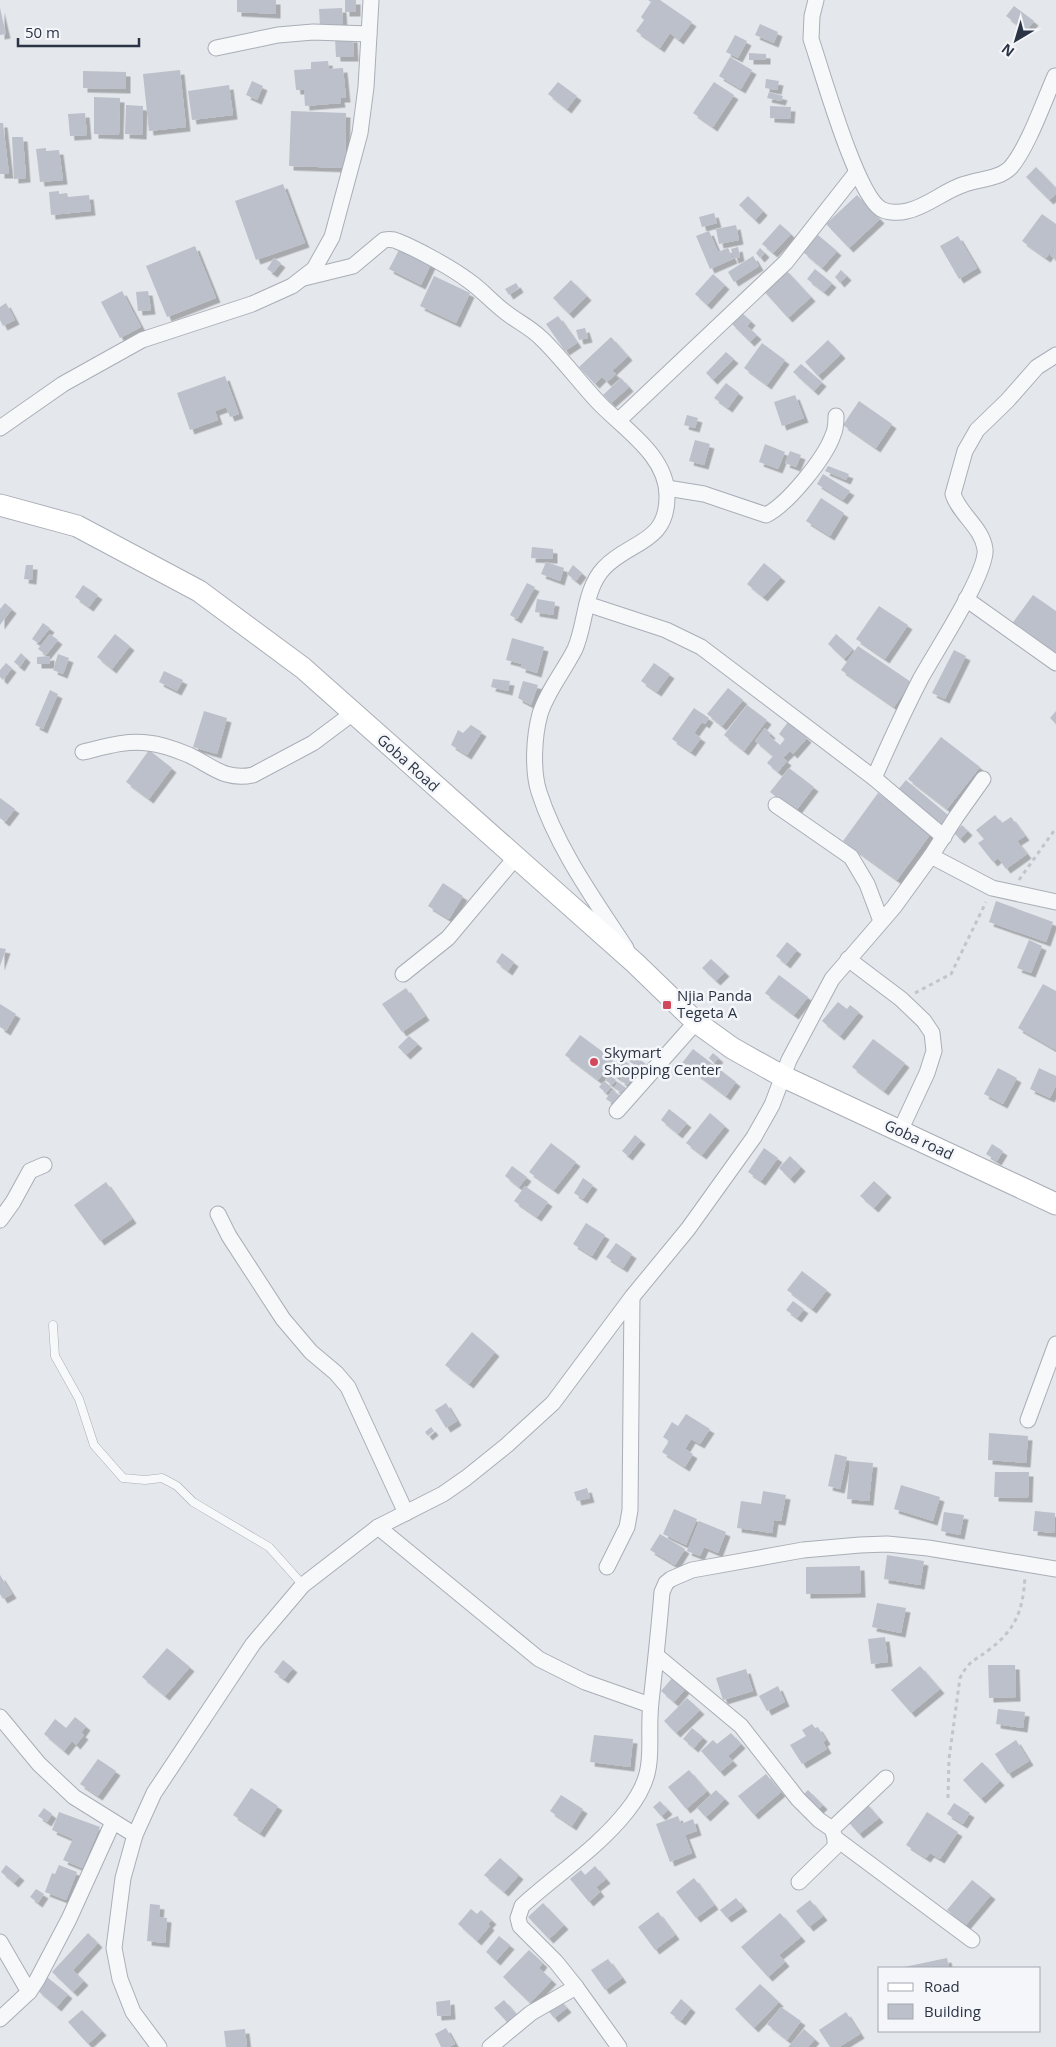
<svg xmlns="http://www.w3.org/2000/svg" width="1056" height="2047" font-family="'Open Sans',sans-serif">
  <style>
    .building { fill: #bbc0ca; filter: url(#shadow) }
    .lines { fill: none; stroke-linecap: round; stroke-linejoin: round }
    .lane-casing { stroke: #a9aeb7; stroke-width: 9 }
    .street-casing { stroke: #a9aeb7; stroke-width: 17 }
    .secondary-casing { stroke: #a9aeb7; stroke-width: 23 }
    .path { stroke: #c2c5cb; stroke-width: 3; stroke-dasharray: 4 4; stroke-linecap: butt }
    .lane { stroke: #f7f8fa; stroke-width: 8 }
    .street { stroke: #f7f8fa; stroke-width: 15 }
    .secondary { stroke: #fff; stroke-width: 21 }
    .poi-dot { fill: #d1495b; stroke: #f4f6f9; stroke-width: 2 }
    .labels { text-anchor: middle; stroke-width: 5; stroke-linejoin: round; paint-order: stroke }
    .street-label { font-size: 15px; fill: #2b3445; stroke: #f4f6f9 }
    .poi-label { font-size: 15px; fill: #2b3445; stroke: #f4f6f9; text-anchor: start }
  </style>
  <defs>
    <filter id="shadow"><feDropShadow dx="4.5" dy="4.5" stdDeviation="0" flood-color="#0004"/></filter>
  </defs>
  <rect width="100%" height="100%" fill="#e4e7ec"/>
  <g class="building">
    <path d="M237 0H276V14L237 12Z"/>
    <rect x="345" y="0" width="11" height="12"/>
    <path d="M648 0H660L692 22 679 40 670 33 660 48 636 31 644 20 641 17 651 2Z"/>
    <path d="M1014 6 1034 21 1026 31 1006 16Z"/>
    <path d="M0 8 6 34 0 35Z"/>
    <path d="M342 8 343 25 320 26 319 9Z"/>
    <path d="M760 24 778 32 774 43 755 35Z"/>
    <path d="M735 35 747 41 738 58 726 52Z"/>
    <path d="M335 38H353L354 57H336Z"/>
    <path d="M749 53 766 54V60H749Z"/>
    <path d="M730 57 752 70 741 89 719 76Z"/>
    <path d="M328 61 329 69 343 68 346 98H340L341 103 305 106 304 90H296L294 70 311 69V62Z"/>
    <path d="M180 70 186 127 149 131 143 74Z"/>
    <path d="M83 71 126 72V89L83 88Z"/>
    <path d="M766 79 779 81 777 90 765 88Z"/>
    <path d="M252 81 263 86 257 100 246 95Z"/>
    <path d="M558 82 577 96 567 109 548 94Z"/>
    <path d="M714 82 734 95 713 127 693 113Z"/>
    <path d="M229 85 233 115 192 120 188 91Z"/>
    <path d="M769 92 783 96 781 101 767 98Z"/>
    <path d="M94 97 120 98 119 135 94 134Z"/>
    <path d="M126 105 143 106 142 135 125 134Z"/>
    <path d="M770 106 791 107 790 119 770 118Z"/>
    <path d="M291 111 346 113 345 168 289 166Z"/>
    <path d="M85 113 87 135 70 136 68 114Z"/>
    <path d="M0 123H3L9 174H0Z"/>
    <path d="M12 137H23L26 178 14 179Z"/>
    <path d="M46 148V151L59 150 63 180 40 182 36 149Z"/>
    <path d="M1036 167 1056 188V194L1049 200 1026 177Z"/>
    <path d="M283 184 305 243 256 260 235 201Z"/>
    <path d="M59 191V194L67 193 68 197 89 195 91 211 51 215 49 192Z"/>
    <path d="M857 195 880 219 849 248 826 224Z"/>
    <path d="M748 196 763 211 755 220 739 205Z"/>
    <path d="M714 213 717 223 702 227 699 217Z"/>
    <path d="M1042 214 1056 224V245L1046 258 1022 241Z"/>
    <path d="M780 224 791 234 773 253 762 244Z"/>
    <path d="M736 225 739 240 719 244 716 229Z"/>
    <path d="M709 231 718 252 728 248 733 259 710 269 696 236Z"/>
    <path d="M818 235 837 251 822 268 803 252Z"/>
    <path d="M958 236 977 268 959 279 940 246Z"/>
    <path d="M195 246 216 298 167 317 146 266Z"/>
    <path d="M738 247 740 257 734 259 731 249Z"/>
    <path d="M1056 247V260L1050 255Z"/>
    <path d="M400 248 431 264 421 285 389 269Z"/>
    <path d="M760 248 765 253 760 258 756 253Z"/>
    <path d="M753 256 759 266 734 282 728 272Z"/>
    <path d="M274 258 281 263 273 273 267 269Z"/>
    <path d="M785 269 811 297 788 318 762 289Z"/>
    <path d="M815 269 832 283 824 292 807 279Z"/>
    <path d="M841 270 847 276 840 283 835 277Z"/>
    <path d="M713 274 725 285 707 305 695 294Z"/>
    <path d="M434 276 470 293 456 323 420 306Z"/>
    <path d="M571 280 587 296 569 314 553 298Z"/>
    <path d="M516 283 519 288 509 295 505 289Z"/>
    <path d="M122 291 141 327 120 338 101 302Z"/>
    <path d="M148 291 151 310 138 311 136 292Z"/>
    <path d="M6 303 15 320 3 326 0 320V307Z"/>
    <path d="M742 313 751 321 747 326 757 335 750 342 731 323Z"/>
    <path d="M558 316 577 343 565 351 546 324Z"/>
    <path d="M585 328 588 338 579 340 576 330Z"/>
    <path d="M611 337 628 356 612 371 616 374 607 382 602 377 595 384 579 367Z"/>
    <path d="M828 340 841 354 818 376 805 362Z"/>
    <path d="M762 343 785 360 767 385 744 368Z"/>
    <path d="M726 352 734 359 713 380 706 373Z"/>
    <path d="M801 364 822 382 814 391 793 372Z"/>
    <path d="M225 376 239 414 230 417 226 407 215 411 218 420 190 430 177 393Z"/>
    <path d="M621 378 629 387 611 403 603 395Z"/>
    <path d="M726 383 739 393 728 408 714 398Z"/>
    <path d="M795 395 804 418 782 426 774 402Z"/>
    <path d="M859 401 892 424 876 448 843 425Z"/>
    <path d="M687 415 698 418 695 428 684 425Z"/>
    <path d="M695 440 710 444 704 465 689 461Z"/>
    <path d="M765 444 785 452 778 469 759 462Z"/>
    <path d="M790 451 801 455 796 467 785 463Z"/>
    <path d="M828 466 849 474 846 480 825 471Z"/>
    <path d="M823 474 850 491 843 500 817 484Z"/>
    <path d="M821 498 844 513 830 536 806 521Z"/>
    <path d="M532 547 553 549V559L531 558Z"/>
    <path d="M546 562 564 568 560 581 541 574Z"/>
    <path d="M764 563 781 577 763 597 747 584Z"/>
    <path d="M26 565H33L32 580 24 579Z"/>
    <path d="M573 565 582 573 576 581 567 574Z"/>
    <path d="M527 583 535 587 517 619 510 615Z"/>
    <path d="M83 585 98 595 89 607 75 597Z"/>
    <path d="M1033 595 1056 611V657L1011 625Z"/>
    <path d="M537 599 555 602 553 615 535 612Z"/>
    <path d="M5 603 12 609 0 625V609Z"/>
    <path d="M879 606 908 625 885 659 856 639Z"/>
    <path d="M43 623 50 628 38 643 32 639Z"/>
    <path d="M50 634 58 640 46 655 38 649Z"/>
    <path d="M115 634 130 646 112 669 97 657Z"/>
    <path d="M836 634 853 649 844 659 828 644Z"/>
    <path d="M512 638 544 647 537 673 521 668 522 664 506 660Z"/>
    <path d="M858 646 911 682 894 707 841 670Z"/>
    <path d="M954 650 966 656 945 699 932 693Z"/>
    <path d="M21 653 26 658 20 667 14 662Z"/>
    <path d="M58 654 69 658 63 674 53 670Z"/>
    <path d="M50 656V664H37V657Z"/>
    <path d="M6 663 12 668 3 680 0 677V670Z"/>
    <path d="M654 663 670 674 657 692 641 681Z"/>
    <path d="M164 671 183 680 177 691 159 682Z"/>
    <path d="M493 679 510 681 508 691 491 687Z"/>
    <path d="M523 681 538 685 531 705 518 698Z"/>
    <path d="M728 688 743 700 722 726 707 714Z"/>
    <path d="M50 690 58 694 43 729 35 725Z"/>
    <path d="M747 705 767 720 744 751 724 735Z"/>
    <path d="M694 708 709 718 705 724 702 722 694 733 701 738 691 752 672 739Z"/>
    <path d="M204 711 227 718 217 754 193 747Z"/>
    <path d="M1056 711V724L1050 718Z"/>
    <path d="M788 722 807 738 793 754 790 751 783 758 787 761 778 772 767 763 773 756 755 741 765 728 771 734 769 736 780 745 785 739 779 734Z"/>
    <path d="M471 725 482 732 467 755 451 745 458 730 463 733Z"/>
    <path d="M941 737 980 767 947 809 908 779Z"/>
    <path d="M149 750 172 768 149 799 126 782Z"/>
    <path d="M789 768 814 787 795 812 770 792Z"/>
    <path d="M906 780 948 815 938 827 896 792Z"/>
    <path d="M878 793 932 832 897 880 843 841Z"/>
    <path d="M0 798 15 809 5 822 0 818Z"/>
    <path d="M995 815 1002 823 1011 817 1025 836 1017 841 1027 854 1006 869 998 858 993 862 978 843 984 839 976 830Z"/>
    <path d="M962 825 968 831 960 839 954 833Z"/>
    <path d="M443 883 463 896 449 919 428 906Z"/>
    <path d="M996 901 1053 922 1046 942 989 922Z"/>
    <path d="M1029 940 1042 946 1031 973 1017 968Z"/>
    <path d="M787 942 797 950 786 964 776 956Z"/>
    <path d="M0 948 6 949 0 966Z"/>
    <path d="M502 953 514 962 508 971 496 962Z"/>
    <path d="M711 959 725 972 716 981 702 968Z"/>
    <path d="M779 975 808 997 794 1015 765 993Z"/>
    <path d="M1043 984 1056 991V1050L1018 1028Z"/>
    <path d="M406 988 425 1016 402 1032 382 1004Z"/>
    <path d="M838 1002 847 1009 850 1005 859 1012 840 1036 822 1021Z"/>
    <path d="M0 1004 16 1014 6 1031 0 1027Z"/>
    <path d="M580 1035 614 1060 598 1080 565 1055Z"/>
    <path d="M409 1036 418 1044 406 1055 398 1047Z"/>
    <path d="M873 1039 905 1063 884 1091 852 1067Z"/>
    <path d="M693 1049 736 1082 726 1096 682 1063Z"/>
    <path d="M713 1053 719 1058 714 1063 709 1058Z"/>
    <path d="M633 1055 646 1064 642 1070 629 1061Z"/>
    <path d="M622 1059 629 1064 624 1069 618 1064Z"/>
    <path d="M631 1065 640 1072 634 1079 626 1072Z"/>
    <path d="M616 1066 623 1071 618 1078 612 1073Z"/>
    <path d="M998 1068 1017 1078 1003 1104 984 1094Z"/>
    <path d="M1039 1068 1056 1076V1086L1050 1098 1030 1089Z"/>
    <path d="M625 1074 632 1079 627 1085 620 1080Z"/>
    <path d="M609 1075 616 1080 612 1085 605 1080Z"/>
    <path d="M604 1081 611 1087 606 1093 599 1087Z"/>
    <path d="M618 1082 626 1088 622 1093 614 1088Z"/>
    <path d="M612 1090 621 1096 615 1105 606 1099Z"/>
    <path d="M669 1109 687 1123 678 1134 661 1120Z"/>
    <path d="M710 1113 725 1126 702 1155 686 1143Z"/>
    <path d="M635 1135 641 1140 628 1156 622 1151Z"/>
    <path d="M551 1143 576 1162 554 1190 529 1172Z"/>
    <path d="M992 1144 1003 1151 997 1161 986 1154Z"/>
    <path d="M764 1148 778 1158 761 1181 748 1172Z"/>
    <path d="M790 1156 801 1167 790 1179 779 1168Z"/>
    <path d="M512 1166 527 1177 519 1187 505 1176Z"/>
    <path d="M583 1178 593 1185 583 1199 574 1193Z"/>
    <path d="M874 1181 887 1193 874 1208 860 1196Z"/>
    <path d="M106 1182 132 1219 100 1241 74 1205Z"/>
    <path d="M525 1186 548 1202 537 1217 514 1201Z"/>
    <path d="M586 1223 605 1235 592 1256 573 1244Z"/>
    <path d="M616 1243 632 1254 623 1268 606 1257Z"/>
    <path d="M802 1271 827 1290 812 1309 787 1290Z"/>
    <path d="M793 1301 804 1309 797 1318 786 1310Z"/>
    <path d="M472 1332 495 1352 469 1384 445 1365Z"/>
    <path d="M446 1403 457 1421 446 1428 435 1410Z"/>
    <path d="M686 1414 710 1429 700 1444 691 1439 685 1449 693 1454 685 1467 662 1452 669 1441 663 1437 672 1422 678 1426Z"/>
    <path d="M431 1427 434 1431 428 1436 425 1432Z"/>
    <path d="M989 1433 1028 1436 1026 1463 988 1460Z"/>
    <path d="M835 1454 847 1457 840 1489 828 1486Z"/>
    <path d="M850 1461 873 1463 869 1501 847 1499Z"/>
    <path d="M995 1472H1029L1028 1498 994 1497Z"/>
    <path d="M901 1485 940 1497 933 1521 894 1509Z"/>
    <path d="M587 1488 590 1498 577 1501 574 1492Z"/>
    <path d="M763 1491 786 1495 781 1521 774 1520 772 1533 737 1528 741 1501 761 1504Z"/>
    <path d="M674 1509 697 1519 686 1545 663 1534Z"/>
    <path d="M1035 1511 1055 1513 1054 1533 1033 1531Z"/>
    <path d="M944 1512 964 1515 960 1535 941 1531Z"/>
    <path d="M699 1521 726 1532 718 1553 704 1547 700 1556 687 1551Z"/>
    <path d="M660 1534 685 1549 675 1565 650 1550Z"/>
    <path d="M887 1555 924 1561 920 1585 884 1579Z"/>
    <path d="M860 1566 861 1593 806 1594V1567Z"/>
    <path d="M0 1575 12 1594 3 1599 0 1594Z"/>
    <path d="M877 1603 906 1608 901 1633 872 1627Z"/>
    <path d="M885 1637 888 1662 871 1664 868 1639Z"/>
    <path d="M167 1648 190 1667 165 1696 142 1677Z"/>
    <path d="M283 1660 293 1668 284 1679 274 1672Z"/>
    <path d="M988 1665H1015L1016 1697 989 1698Z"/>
    <path d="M920 1666 940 1689 911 1713 891 1690Z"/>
    <path d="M746 1669 753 1691 723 1700 716 1678Z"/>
    <path d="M673 1677 686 1688 674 1702 661 1691Z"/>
    <path d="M778 1686 785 1702 767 1711 759 1696Z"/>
    <path d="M687 1698 700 1710 676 1733 664 1721Z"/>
    <path d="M998 1709 1025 1712 1023 1728 996 1724Z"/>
    <path d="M75 1717 86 1726 81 1733 84 1735 76 1745 72 1741 64 1751 44 1734 55 1719 66 1728Z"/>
    <path d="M812 1724 815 1728 818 1727 826 1740 823 1742 827 1749 802 1764 790 1745 806 1736 802 1730Z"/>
    <path d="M692 1728 703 1737 694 1748 683 1739Z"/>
    <path d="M731 1733 741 1744 728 1756 733 1761 720 1772 701 1751 713 1740 717 1744Z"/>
    <path d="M594 1735 633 1739 630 1767 590 1762Z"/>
    <path d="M1016 1740 1029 1761 1008 1774 995 1754Z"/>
    <path d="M98 1759 116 1771 98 1796 80 1784Z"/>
    <path d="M982 1762 1000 1781 981 1799 963 1780Z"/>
    <path d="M689 1770 707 1791 686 1809 668 1787Z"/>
    <path d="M766 1774 781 1792 754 1815 738 1796Z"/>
    <path d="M251 1788 278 1806 260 1833 233 1815Z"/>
    <path d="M716 1790 725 1799 706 1817 697 1808Z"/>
    <path d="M808 1790 823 1805 814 1814 799 1799Z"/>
    <path d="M561 1795 583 1809 572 1826 550 1811Z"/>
    <path d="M660 1801 668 1810 661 1816 653 1807Z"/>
    <path d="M865 1802 879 1818 859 1834 845 1818Z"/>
    <path d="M954 1803 970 1813 963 1824 947 1814Z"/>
    <path d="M44 1808 52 1814 47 1822 38 1816Z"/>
    <path d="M59 1812 100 1827 82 1868 63 1860 73 1839 52 1830Z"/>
    <path d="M927 1812 958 1832 940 1859 930 1853 926 1858 906 1845Z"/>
    <path d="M678 1816 681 1824 693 1819 697 1831 685 1835 692 1853 670 1862 656 1824Z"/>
    <path d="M500 1858 519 1875 504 1892 484 1875Z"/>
    <path d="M6 1865 20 1876 14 1883 1 1872Z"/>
    <path d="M59 1865 77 1872 66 1900 45 1892 52 1873 55 1874Z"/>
    <path d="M595 1866 606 1879 596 1887 600 1892 589 1902 570 1879 581 1870 585 1875Z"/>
    <path d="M694 1878 714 1905 696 1918 676 1892Z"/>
    <path d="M972 1880 991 1895 965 1926 947 1910Z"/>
    <path d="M36 1889 44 1894 38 1903 30 1897Z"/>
    <path d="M736 1898 743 1907 727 1918 720 1910Z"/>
    <path d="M810 1900 823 1916 809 1927 796 1911Z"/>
    <path d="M543 1903 564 1925 549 1939 528 1917Z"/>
    <path d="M150 1904 160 1905 159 1917 167 1918 165 1943 147 1941Z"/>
    <path d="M471 1909 477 1914 481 1910 492 1920 488 1924 490 1926 477 1941 458 1924Z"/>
    <path d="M658 1912 675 1935 655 1950 638 1927Z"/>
    <path d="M780 1913 801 1937 779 1955 785 1962 768 1977 741 1947Z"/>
    <path d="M88 1933 98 1943 73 1970 84 1981 73 1992 52 1972Z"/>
    <path d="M499 1936 510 1945 496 1961 486 1952Z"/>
    <path d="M529 1950 543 1963 539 1968 552 1980 530 2003 503 1977Z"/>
    <path d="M947 1958 949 1968H904V1967Z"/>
    <path d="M608 1959 622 1978 605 1990 591 1970Z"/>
    <path d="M47 1977 68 1994 57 2007 37 1990Z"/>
    <path d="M760 1984 779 2002 754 2028 735 2009Z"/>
    <path d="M558 1998 567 2008 554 2018 546 2008Z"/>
    <path d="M681 1999 691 2008 681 2021 670 2013Z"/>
    <path d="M450 2000 451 2015 437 2016 436 2002Z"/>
    <path d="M504 2000 517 2015 508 2023 494 2008Z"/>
    <path d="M781 2007 801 2021 787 2040 767 2024Z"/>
    <path d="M82 2010 102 2031 88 2044 68 2022Z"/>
    <path d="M846 2012 860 2034 839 2047H830L819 2030Z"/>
    <path d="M446 2028 455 2044 449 2047H441L435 2034Z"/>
    <path d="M245 2029 247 2047H226L224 2031Z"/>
    <path d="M804 2029 815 2039 808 2047H788Z"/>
  </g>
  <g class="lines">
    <defs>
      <path id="lane" d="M53 1325 55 1356 79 1399 94 1445 123 1478 145 1480 162 1478 177 1486 193 1502 269 1547 303 1585"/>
      <g id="street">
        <path d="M816 0 812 16 811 39C822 71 856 194 881 209 888 213 899 213 907 211 927 207 945 190 965 184 979 179 1000 179 1011 167 1028 147 1044 101 1055 76"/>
        <path d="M216 48 278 35 313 32 369 34"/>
        <path d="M304 278 353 266 384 240C389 239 393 239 397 241 417 249 452 268 469 281 482 290 492 302 504 311 516 321 530 327 541 338 562 358 579 382 599 403 624 429 668 456 667 497 667 544 629 541 604 568 584 589 586 624 575 649 564 671 547 691 540 714 534 736 532 770 539 792 557 848 594 899 626 948"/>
        <path d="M619 420 786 262 856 173"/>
        <path d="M0 428 63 384 142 340 252 304 292 286 314 269 332 237 360 133 366 87 371 0"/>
        <path d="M667 488 704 494 766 515C788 504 825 458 833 435 836 429 836 422 836 416"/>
        <path d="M966 599 1056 663"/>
        <path d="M587 604 666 630 701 647 874 778 944 837"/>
        <path d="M83 752C104 747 126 740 148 743 160 744 177 750 189 755 212 766 225 781 253 775L313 743 353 713"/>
        <path d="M874 778C889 744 904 711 921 678 934 654 988 572 985 549 982 527 959 514 953 494L965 451 977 430 1007 401 1037 367 1056 355"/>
        <path d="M776 805 851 857 867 884 881 921"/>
        <path d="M931 856 992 888 1056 902"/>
        <path d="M848 959 901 999 924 1021 932 1033 934 1051 927 1073 900 1131"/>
        <path d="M403 974 448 938 516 857"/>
        <path d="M617 1111 696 1022"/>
        <path d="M218 1214 229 1236 283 1319 311 1352 336 1373 348 1387 406 1513"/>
        <path d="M0 1220 13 1202 30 1171 44 1165"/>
        <path d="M1028 1420 1056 1344"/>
        <path d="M378 1527 539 1659 585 1682 650 1705"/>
        <path d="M607 1567 627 1527 630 1510 632 1297"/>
        <path d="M657 1656 741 1726 798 1799 819 1820 832 1829 835 1838V1847L799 1882"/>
        <path d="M0 1717 39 1764 74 1797 135 1835"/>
        <path d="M832 1829 886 1778"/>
        <path d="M835 1838 972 1940"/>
        <path d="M0 1942 29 1992"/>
        <path d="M576 1987 619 2047"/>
        <path d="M0 2019 29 1992 37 1980 69 1919 113 1822"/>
        <path d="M159 2047 133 2012 120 1979 114 1948 123 1878 135 1835 154 1793 253 1644 303 1585 378 1527 443 1494 466 1478 507 1445 553 1403 632 1297 688 1229 754 1137 772 1105 789 1060 832 979 894 907 931 856 956 817 983 779"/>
        <path d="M490 2047 531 2013 576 1987 556 1962 520 1926 518 1918 522 1906C557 1874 598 1848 627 1811 660 1770 646 1748 651 1702 655 1666 659 1629 662 1592L666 1583 671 1579 692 1570 803 1550 860 1545 887 1544 928 1548 1056 1569"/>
      </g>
      <path id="secondary" d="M0 505 77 526 199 591 303 668 635 963 696 1022 732 1048 782 1076 1056 1204"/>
    </defs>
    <use href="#lane" class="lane-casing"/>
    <use href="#street" class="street-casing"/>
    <use href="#secondary" class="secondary-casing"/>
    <g class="path">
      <path d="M1019 880 1056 828"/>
      <path d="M915 993 951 974 986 902"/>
      <path d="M948 1798 949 1759 960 1678C968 1661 976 1660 990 1649 1016 1629 1023 1610 1025 1577"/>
    </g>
    <use href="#lane" class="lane"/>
    <use href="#street" class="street"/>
    <use href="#secondary" class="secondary"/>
  </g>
  <g class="poi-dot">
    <rect x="662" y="1000" width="10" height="10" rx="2.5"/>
    <circle cx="594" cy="1062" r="5"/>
  </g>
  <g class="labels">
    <g class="street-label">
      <text transform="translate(408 763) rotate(42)" y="5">Goba Road</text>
      <text transform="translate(919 1140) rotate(25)" y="5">Goba road</text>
    </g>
    <g class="poi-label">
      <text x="677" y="1001">Njia Panda<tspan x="677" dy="17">Tegeta A</tspan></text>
      <text x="604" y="1058">Skymart<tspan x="604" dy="17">Shopping Center</tspan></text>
    </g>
  </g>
  <rect x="878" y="1967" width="162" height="65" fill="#f4f6f9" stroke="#a4a8b1"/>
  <rect x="888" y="1983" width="25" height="8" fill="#ffffff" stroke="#a4a8b1"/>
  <text x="924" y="1992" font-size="15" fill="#2b3445">Road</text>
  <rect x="888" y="2004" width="25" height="15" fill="#bbc0ca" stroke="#a4a8b1"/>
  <text x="924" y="2017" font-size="15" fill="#2b3445">Building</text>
  <g transform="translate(1016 40) rotate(218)" stroke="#f4f6f9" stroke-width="4" paint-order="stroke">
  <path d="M0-4L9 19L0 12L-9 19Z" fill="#2b3445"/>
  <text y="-8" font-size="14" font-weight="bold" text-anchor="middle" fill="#2b3445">N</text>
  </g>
  <path d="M18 38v8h121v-8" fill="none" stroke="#2b3445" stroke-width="2.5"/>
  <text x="25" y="38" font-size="15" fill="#2b3445" stroke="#f4f6f9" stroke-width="4" paint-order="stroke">50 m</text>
</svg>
